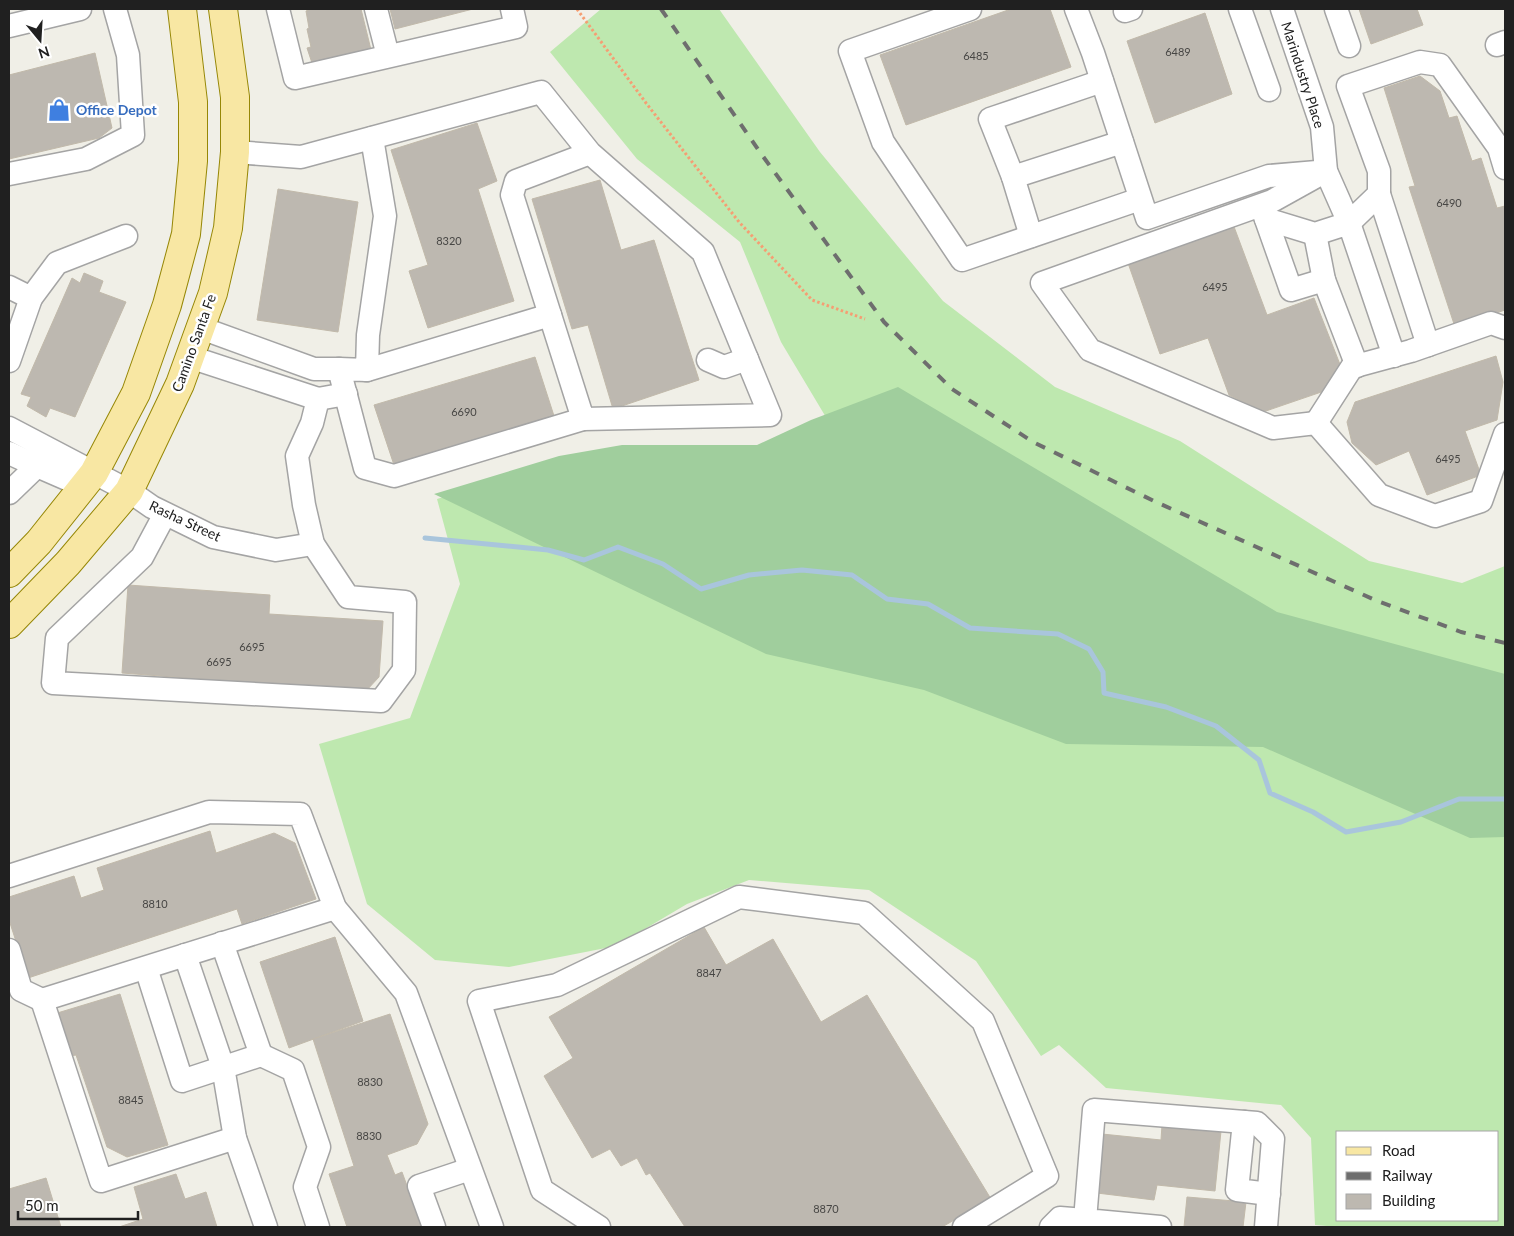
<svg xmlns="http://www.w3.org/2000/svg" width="1514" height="1236" font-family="Lato,sans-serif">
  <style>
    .grass { fill: #bee8af; fill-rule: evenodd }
    .forest { fill: #a0ce9d }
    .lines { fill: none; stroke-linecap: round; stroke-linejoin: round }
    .stream { stroke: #a9c5dc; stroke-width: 5 }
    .building { fill: #bdb8b0; stroke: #c1b9aa }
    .minor-casing { stroke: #a4a4a4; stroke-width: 25 }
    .major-casing { stroke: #968706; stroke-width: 30 }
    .path { stroke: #f59e73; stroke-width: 3; stroke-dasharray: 2.5 2.5; stroke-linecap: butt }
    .minor { stroke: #fff; stroke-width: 22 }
    .major { stroke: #f8e7a3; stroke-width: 28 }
    .rail { stroke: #6e6e6e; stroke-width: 4; stroke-dasharray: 10 10; stroke-linecap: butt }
    .labels { text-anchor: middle; stroke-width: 5; stroke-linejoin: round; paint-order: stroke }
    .number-label { font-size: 11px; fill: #474644 }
    .street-label { font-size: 14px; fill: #202020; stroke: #fff }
    .shop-label { font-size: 14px; font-weight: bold; fill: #366cbe; stroke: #fff; text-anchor: start }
  </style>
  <rect width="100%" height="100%" fill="#f0efe7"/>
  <path class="grass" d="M601 9H719L820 152 943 301 1055 387 1180 441 1369 561 1462 583 1505 566V1227H1339L1315 1225 1311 1138 1281 1105 1106 1088 1059 1045 1041 1056 976 961 869 890 749 880 687 904 616 946 509 967 435 960 367 904 319 744 410 718 460 584 437 499 556 462 755 449 827 419 781 342 740 242 637 159 550 52ZM1338 1132H1498V1220H1338Z"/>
  <path class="forest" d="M898 387 1277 612 1505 674V837L1470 838 1263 747 1066 744 924 690 766 654 434 494 559 456 622 445H757L811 420Z"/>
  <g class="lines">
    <path class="stream" d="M425 538 548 550 584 560 618 547 663 564 701 589 749 575 802 570 852 575 887 599 928 604 970 628 1058 634 1089 649 1103 672 1104 693 1166 707 1216 726 1259 760 1270 793 1313 812 1346 832 1401 822 1459 799H1505"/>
  </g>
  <g class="building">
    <path d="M311 9H361L372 54 313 66 307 48 311 47 307 29 309 28 306 11Z"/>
    <path d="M390 9H473L395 29Z"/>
    <path d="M1011 9H1050L1071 67 906 125 880 55Z"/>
    <path d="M1359 9H1417L1423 25 1371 44Z"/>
    <path d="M1205 13 1232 94 1155 123 1127 41Z"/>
    <path d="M95 53 112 128 99 138 9 159V75Z"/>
    <path d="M1420 76 1440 91 1449 118 1457 116 1472 161 1481 158 1497 208 1505 206V310L1455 327 1409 187 1415 186 1384 88Z"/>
    <path d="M477 123 497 181 478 189 514 301 428 328 409 271 428 265 391 150Z"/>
    <path d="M600 180 621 250 654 240 699 380 613 409 588 325 572 329 532 199Z"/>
    <path d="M278 189 358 202 338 332 257 320Z"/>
    <path d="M1233 224 1267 315 1314 298 1341 367 1333 388 1263 412 1229 395 1208 338 1160 354 1128 263Z"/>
    <path d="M84 273 103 281 99 292 126 302 75 417 50 408 46 417 27 406 31 397 21 394 72 278 80 283Z"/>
    <path d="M1496 356 1503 382 1497 420 1465 431 1481 475 1427 495 1409 451 1376 465 1352 443 1347 422 1355 402Z"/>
    <path d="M535 357 555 419 395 468 374 405Z"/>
    <path d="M128 585 270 595 269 614 383 621 379 677 365 692 122 673Z"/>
    <path d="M210 831 216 853 274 833 295 843 316 899 242 924 237 909 28 978 9 920V897L74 876 81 898 104 890 97 868Z"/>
    <path d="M704 927 726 965 773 939 821 1022 867 995 991 1199 942 1227H685L650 1173 646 1175 637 1158 621 1166 610 1149 592 1158 544 1076 573 1058 549 1017Z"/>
    <path d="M335 937 363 1021 289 1048 260 962Z"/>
    <path d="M120 994 168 1145 127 1157 107 1147 76 1055 70 1056 54 1014Z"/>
    <path d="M390 1014 428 1124 417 1144 387 1155 395 1175 402 1172 422 1227H347L329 1174 354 1166 313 1039Z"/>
    <path d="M1162 1125 1221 1131 1215 1191 1157 1185 1154 1200 1097 1193 1102 1134 1161 1140Z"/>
    <path d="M176 1174 185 1199 206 1192 217 1227H119L143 1219 134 1187Z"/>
    <path d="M46 1178 61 1227H9V1189Z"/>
    <path d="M1187 1197 1246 1202 1243 1227H1184Z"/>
  </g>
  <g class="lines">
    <defs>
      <g id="minor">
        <path d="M278 9 295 78 516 27 512 9"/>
        <path d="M376 9 388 56"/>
        <path d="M970 9 850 51 883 142 962 260 1140 199"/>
        <path d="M1076 9 1093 53 1147 218 1269 176 1317 172"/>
        <path d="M1240 9 1269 90"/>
        <path d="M1282 9 1322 127 1326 171 1349 223 1379 194V171L1348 86 1420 62 1440 65 1499 148 1505 168"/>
        <path d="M1336 9 1349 46"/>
        <path d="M1125 11 1131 9"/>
        <path d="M9 26 80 9"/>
        <path d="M1497 45 1505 42"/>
        <path d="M372 138 385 216 368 335 367 370 339 369 365 468 394 476 583 419"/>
        <path d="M235 152 301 157 541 92 590 153 516 181 512 195 583 419 770 415 703 252 590 153"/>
        <path d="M1326 171 1272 201 1042 283 1090 350 1273 428 1316 423 1379 495 1435 516 1481 501 1505 434"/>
        <path d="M9 174 86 159 133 135 128 55 115 9"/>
        <path d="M1013 177 990 119 1102 81"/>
        <path d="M1379 194 1428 345"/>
        <path d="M1262 208 1291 290 1324 280 1357 366"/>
        <path d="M1266 219 1315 234 1349 223 1394 356"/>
        <path d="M1315 234 1324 280"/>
        <path d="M1031 236 1013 177 1122 142"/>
        <path d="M9 287 31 298 57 263 126 236"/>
        <path d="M201 328 314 369H339"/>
        <path d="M190 357 318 399"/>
        <path d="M708 360 724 367 747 359"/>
        <path d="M9 361 31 298"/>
        <path d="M367 370 550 315"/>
        <path d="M1316 423 1352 367 1411 351 1491 323 1505 328"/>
        <path d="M9 428 129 491 152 507 213 537 276 550 313 544"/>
        <path d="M9 453 37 466"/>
        <path d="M9 493 37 466 83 486"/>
        <path d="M165 514 142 557 57 638 53 683 381 701 404 670 405 602 348 597 313 544 304 505 297 456 312 423 318 399 346 394"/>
        <path d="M9 876 209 812 300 814 335 908 406 993 492 1227"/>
        <path d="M9 950 21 990 42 1000 335 908"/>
        <path d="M185 955 223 1067 235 1138 266 1227"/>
        <path d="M146 968 182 1081 261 1055 222 943"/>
        <path d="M42 1000 101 1181 235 1138"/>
        <path d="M261 1055 293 1070 319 1147 305 1187 318 1227"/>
        <path d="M1244 1122 1237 1190 1269 1194"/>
        <path d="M434 1227 419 1186 470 1169"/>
        <path d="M599 1227 542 1190 479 1001 557 985 739 897 864 913 983 1021 1047 1176 964 1227"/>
        <path d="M1051 1227 1060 1218 1085 1220"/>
        <path d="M1160 1227 1085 1220 1094 1110 1257 1123 1273 1139 1266 1227"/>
      </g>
      <g id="major">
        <path d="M9 573 39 542 94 473 136 393 167 305 186 234 193 161V102L182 9"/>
        <path d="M9 624 68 563 129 491 180 384 213 293 228 228 235 152V97L223 9"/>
      </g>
    </defs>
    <use href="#minor" class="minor-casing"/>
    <use href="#major" class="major-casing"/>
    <path class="path" d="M577 9 646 103 739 222 812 300 865 319"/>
    <use href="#minor" class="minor"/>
    <use href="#major" class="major"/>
    <path class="rail" d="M661 9 762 155 884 322 952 389 1033 442 1156 502 1375 600 1461 632 1505 643"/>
  </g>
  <defs>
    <symbol id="shop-bare" viewBox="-9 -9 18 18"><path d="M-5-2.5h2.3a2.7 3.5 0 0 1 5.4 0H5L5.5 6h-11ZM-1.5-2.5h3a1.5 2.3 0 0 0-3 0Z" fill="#3f7fe0" stroke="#fff" stroke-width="2.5" paint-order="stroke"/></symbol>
  </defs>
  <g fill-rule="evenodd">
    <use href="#shop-bare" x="43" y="94" width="32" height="32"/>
  </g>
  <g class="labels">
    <g class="number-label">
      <text x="1178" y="56">6489</text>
      <text x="976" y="60">6485</text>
      <text x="1449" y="207">6490</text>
      <text x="449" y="245">8320</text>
      <text x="1215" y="291">6495</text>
      <text x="464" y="416">6690</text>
      <text x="1448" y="463">6495</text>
      <text x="252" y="651">6695</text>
      <text x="219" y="666">6695</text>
      <text x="155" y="908">8810</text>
      <text x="709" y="977">8847</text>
      <text x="370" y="1086">8830</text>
      <text x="131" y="1104">8845</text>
      <text x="369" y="1140">8830</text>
      <text x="826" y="1213">8870</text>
    </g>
    <g class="street-label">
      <text transform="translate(1303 75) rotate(72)" y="5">Marindustry Place</text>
      <text transform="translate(194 343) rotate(-70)" y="5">Camino Santa Fe</text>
      <text transform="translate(185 521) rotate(25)" y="5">Rasha Street</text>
    </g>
    <g class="shop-label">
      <text x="76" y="115">Office Depot</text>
    </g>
  </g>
  <rect width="1514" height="1236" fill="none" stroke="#202020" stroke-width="20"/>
  <rect x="1336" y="1131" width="162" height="90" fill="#ffffff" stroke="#a6a6a6"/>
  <rect x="1346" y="1147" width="25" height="8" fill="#f8e7a3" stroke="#a6a6a6"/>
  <text x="1382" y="1156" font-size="15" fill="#202020">Road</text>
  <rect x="1346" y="1172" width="25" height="8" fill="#6e6e6e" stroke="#a6a6a6"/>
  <text x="1382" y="1181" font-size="15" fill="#202020">Railway</text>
  <rect x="1346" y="1194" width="25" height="15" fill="#bdb8b0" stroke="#a6a6a6"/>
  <text x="1382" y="1206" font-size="15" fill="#202020">Building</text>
  <g transform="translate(40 40) rotate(162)" stroke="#ffffff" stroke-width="4" paint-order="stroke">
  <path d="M0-4L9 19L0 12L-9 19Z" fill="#202020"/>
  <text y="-8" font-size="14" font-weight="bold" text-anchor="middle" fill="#202020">N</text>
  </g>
  <path d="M18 1211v8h120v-8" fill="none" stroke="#202020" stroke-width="2.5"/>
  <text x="25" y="1211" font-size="15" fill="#202020" stroke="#ffffff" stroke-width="4" paint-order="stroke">50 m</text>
</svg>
